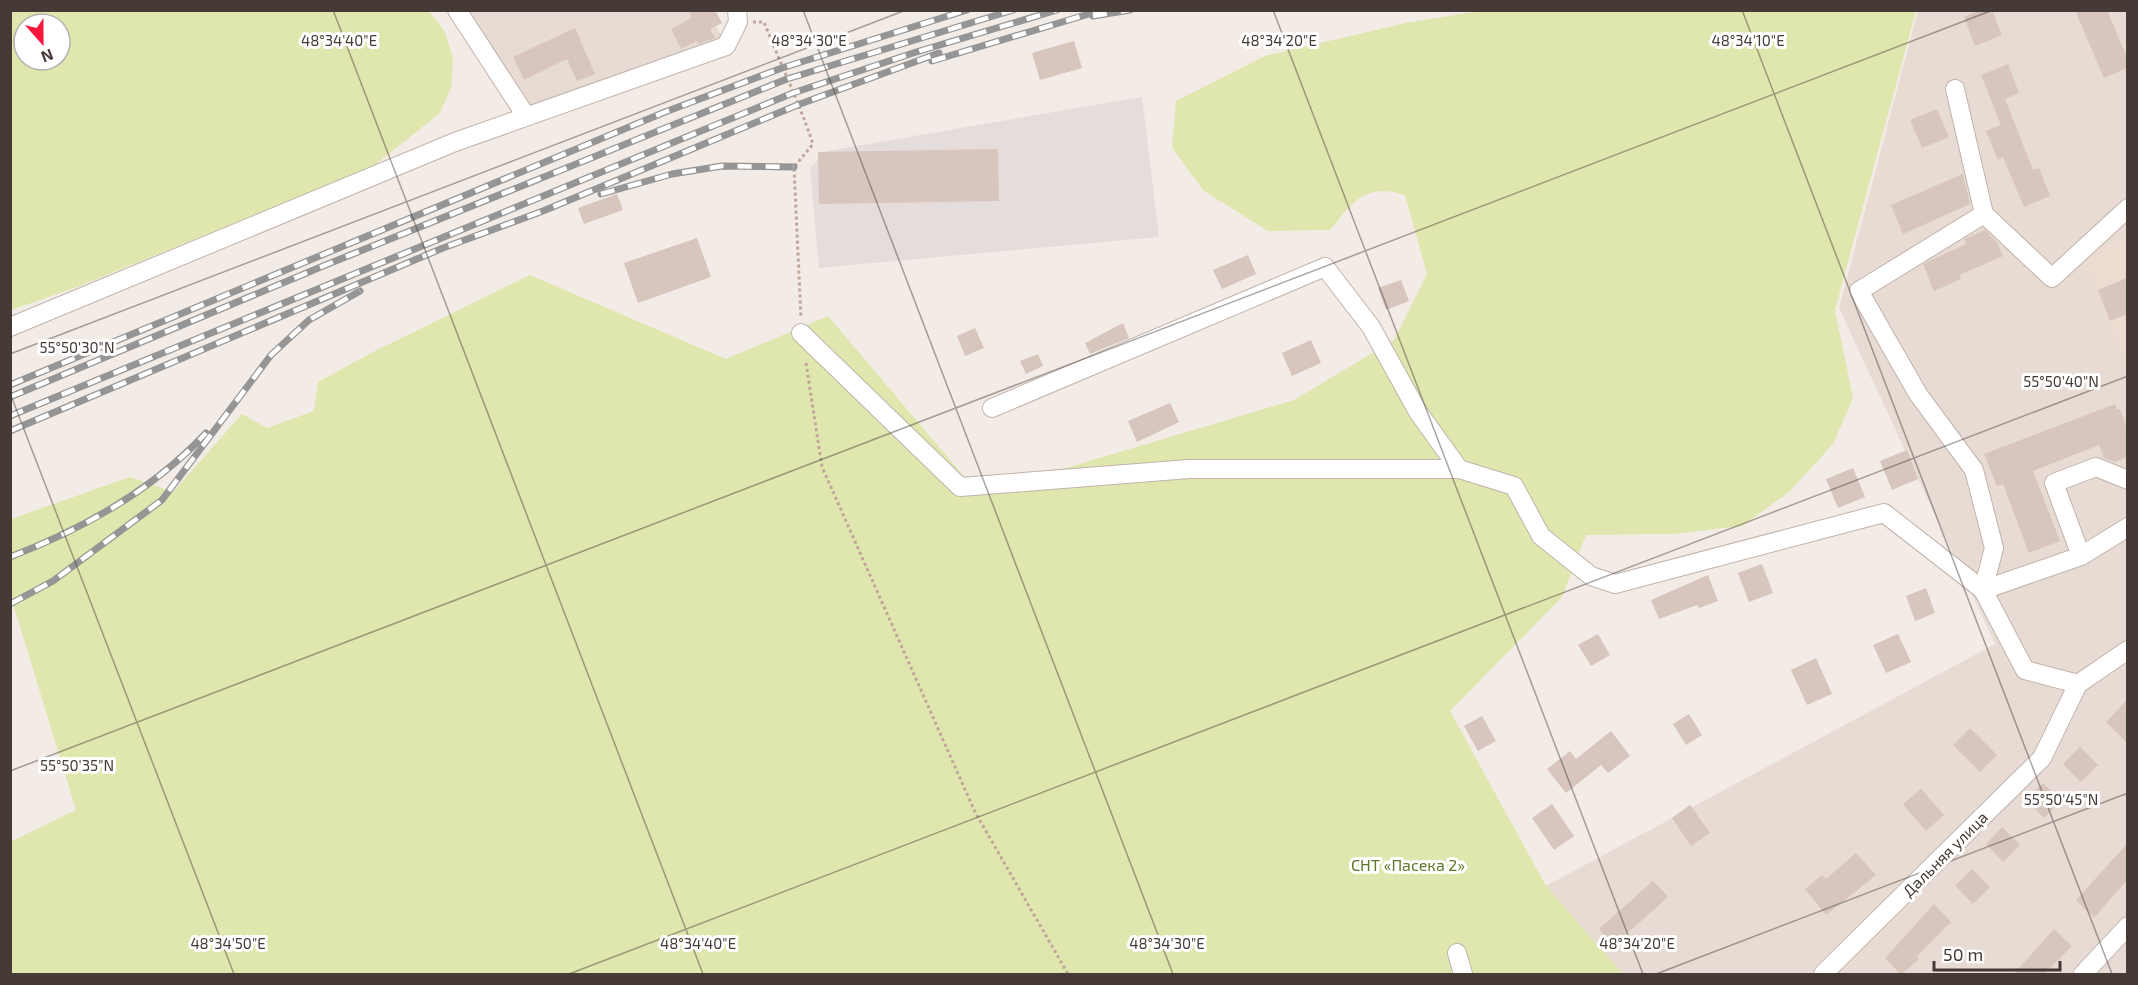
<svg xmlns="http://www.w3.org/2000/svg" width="2138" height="985" font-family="'Exo 2',sans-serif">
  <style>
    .residential { fill: #e7dbd4 }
    .industrial { fill: #e5dddb }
    .education { fill: #ecdbd0 }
    .green { fill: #e0e7ae; fill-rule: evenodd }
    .building { fill: #d7c5be }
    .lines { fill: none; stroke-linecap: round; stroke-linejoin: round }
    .minor-casing { stroke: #c1b3ab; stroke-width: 20 }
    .path { stroke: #c0a69a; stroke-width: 3; stroke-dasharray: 3 3; stroke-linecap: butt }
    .minor { stroke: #fff; stroke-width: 18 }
    .rail-casing { stroke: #959595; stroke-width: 7 }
    .rail { stroke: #fff; stroke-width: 4.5; stroke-dasharray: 14; stroke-linecap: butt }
    .ticks { fill: none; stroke: #453a35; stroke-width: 1.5; stroke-opacity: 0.45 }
    .labels { text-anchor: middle; stroke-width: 6; stroke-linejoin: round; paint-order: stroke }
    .street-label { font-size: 16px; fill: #453a35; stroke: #fff }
    .park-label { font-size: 16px; fill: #5f7729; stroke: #fff }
    .ticks-label { font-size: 15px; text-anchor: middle; fill: #453a35; stroke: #fff; stroke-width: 6; stroke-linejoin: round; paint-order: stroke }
  </style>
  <rect width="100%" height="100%" fill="#f3ebe6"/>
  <g class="residential">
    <path d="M448 11H708L722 37 515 118Z"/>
    <path d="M1918 11H2127V974H1623L1546 886 1995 644 1839 308Z"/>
  </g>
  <path class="industrial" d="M1142 97 1159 237 819 268 810 168 827 151Z"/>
  <path class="education" d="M2127 236V367L2083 254Z"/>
  <g class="green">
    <path d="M10 11H429L445 32 453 58 451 88 439 114 372 167 72 289 11 310ZM24 24H60V60H24Z"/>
    <path d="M1480 11H1916L1835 310 1853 398 1833 444 1789 492 1742 526 1673 534 1586 535 1562 597 1450 711 1546 886 1623 974H11L10 842 76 810 11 597V519L130 477 173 492 242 414 267 428 314 411 318 382 371 353 530 275 726 359 828 316 979 494 1294 400 1394 340 1427 274 1405 195C1365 182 1353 202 1330 230L1268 231 1204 191 1172 148 1176 101 1265 56 1406 23Z"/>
  </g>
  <g class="building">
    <path d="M688 10H715L722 23 710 29 715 38 698 44 697 41 681 49 671 29 692 18Z"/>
    <path d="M1980 10H1992L2002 35 1975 46 1964 17Z"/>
    <path d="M2075 10H2107L2127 57V68L2104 78Z"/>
    <path d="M575 28 595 74 577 81 567 59 524 80 513 57Z"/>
    <path d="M1074 41 1082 68 1040 80 1032 53Z"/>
    <path d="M2008 64 2019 93 2005 99 2033 170 2039 168 2050 196 2024 207 2003 157 1998 160 1986 131 2001 125 1981 75Z"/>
    <path d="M1937 109 1949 137 1922 148 1910 120Z"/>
    <path d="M998 149 999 201 819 204 818 152Z"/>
    <path d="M1963 174 1970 204 1903 234 1891 205Z"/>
    <path d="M617 194 623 210 584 224 578 208Z"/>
    <path d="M1985 230 1996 241 2003 256 1959 275 1961 279 1934 291 1923 264 1966 244 1964 239Z"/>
    <path d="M697 238 711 277 638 303 624 263Z"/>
    <path d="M1248 255 1256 274 1222 289 1213 270Z"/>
    <path d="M2127 278V314L2110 321 2098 290Z"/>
    <path d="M1401 280 1409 301 1386 310 1378 288Z"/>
    <path d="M1123 323 1129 338 1090 354 1085 343Z"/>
    <path d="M975 328 984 348 965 356 957 336Z"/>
    <path d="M1311 340 1321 363 1292 376 1282 353Z"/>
    <path d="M1038 354 1043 366 1026 374 1020 361Z"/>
    <path d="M1170 403 1179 422 1137 442 1128 421Z"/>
    <path d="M2115 404 2117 410 2120 409 2127 428V457L2115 462 2104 458 2099 445 2033 471 2060 541 2029 553 2003 484 1997 486 1984 454Z"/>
    <path d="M1907 450 1918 479 1892 490 1880 461Z"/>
    <path d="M1853 468 1865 497 1838 508 1826 479Z"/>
    <path d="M1762 564 1773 593 1749 602 1738 573Z"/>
    <path d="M1708 575 1718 601 1699 608 1697 605 1659 619 1651 600Z"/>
    <path d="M1926 588 1935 613 1915 621 1906 596Z"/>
    <path d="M1598 634 1610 655 1591 666 1578 645Z"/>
    <path d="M1898 634 1911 662 1886 673 1873 645Z"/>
    <path d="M1816 658 1832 694 1807 705 1791 670Z"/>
    <path d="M2127 700V743L2106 722Z"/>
    <path d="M1689 714 1702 735 1686 745 1673 724Z"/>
    <path d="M1482 716 1496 741 1478 751 1464 726Z"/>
    <path d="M1970 728 1997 755 1980 772 1953 745Z"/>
    <path d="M1611 731 1630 756 1608 773 1601 765 1566 793 1547 769 1570 751 1576 759Z"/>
    <path d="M2080 747 2098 765 2081 782 2063 764Z"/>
    <path d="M2043 783 2061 801 2044 818 2026 800Z"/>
    <path d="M1921 789 1944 815 1926 831 1903 804Z"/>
    <path d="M1552 804 1574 836 1554 850 1532 818Z"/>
    <path d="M1690 805 1710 833 1691 846 1672 818Z"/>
    <path d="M2002 827 2020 845 2003 862 1986 844Z"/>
    <path d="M2127 844V880L2094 918 2076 900Z"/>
    <path d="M1856 853 1876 875 1826 915 1805 889 1822 875 1826 879Z"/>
    <path d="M1972 869 1990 887 1973 904 1955 886Z"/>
    <path d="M1653 881 1668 897 1614 945 1599 929Z"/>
    <path d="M1934 904 1951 922 1917 956 1919 959 1901 975 1885 958Z"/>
    <path d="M2054 929 2072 946 2043 975H2013Z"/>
  </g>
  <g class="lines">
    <defs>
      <g id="minor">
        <path d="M457 10 526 116"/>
        <path d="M1955 89 1984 214"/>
        <path d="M10 327 455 142 726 46 738 22 737 10"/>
        <path d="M801 333 960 487 1189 469H1459"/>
        <path d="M992 408 1325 267 1371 327 1418 412 1459 469 1514 486 1541 536 1591 576 1615 584 1884 513 1983 590 1994 548 1974 470 1918 394 1859 291 1984 214 2052 278 2128 208"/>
        <path d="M2081 556 2054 483 2096 467 2128 480"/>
        <path d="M2078 684 2025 670 1983 590 2081 556 2128 527"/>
        <path d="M1457 953 1463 974"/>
        <path d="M1823 974 2042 758 2078 684 2128 650"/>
        <path d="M2083 974 2128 926"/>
      </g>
    </defs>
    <use href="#minor" class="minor-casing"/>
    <g class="path">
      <path d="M753 22H764C780 63 799 102 813 144L794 167 801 318"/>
      <path d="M806 363 822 467 975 812 1068 974"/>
    </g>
    <use href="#minor" class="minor"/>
    <defs>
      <g id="rail">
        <path d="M1093 16 1130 10"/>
        <path d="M932 61 1102 10"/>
        <path d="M601 194 672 174 722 166 794 167"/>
        <path d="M10 385 665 112 782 68 967 10"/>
        <path d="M10 397 328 264 787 79 1013 10"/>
        <path d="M10 416 793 93 913 53 1057 10"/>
        <path d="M10 431 443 248 543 211 800 104 939 53"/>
        <path d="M10 557C83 529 152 491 206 433"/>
        <path d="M10 604 53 581 162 500 271 355 309 320 360 291"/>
      </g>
    </defs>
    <use href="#rail" class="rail-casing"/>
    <use href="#rail" class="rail"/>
  </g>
  <path class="ticks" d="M333 10 703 974M803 10 1173 974M1273 10 1643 974M1742 10 2112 974M10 354 906 10M10 393 234 974M10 771 1993 10M569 974 2128 376M1656 974 2128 793"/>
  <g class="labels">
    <g class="street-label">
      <text transform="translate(1945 854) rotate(-45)" y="6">Дальняя улица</text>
    </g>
    <g class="park-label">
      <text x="1408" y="871">СНТ «Пасека 2»</text>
    </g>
  </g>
  <g class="ticks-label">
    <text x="339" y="46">48°34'40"E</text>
    <text x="809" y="46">48°34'30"E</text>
    <text x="1279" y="46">48°34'20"E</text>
    <text x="1748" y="46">48°34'10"E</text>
    <text x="77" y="353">55°50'30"N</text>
    <text x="2061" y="387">55°50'40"N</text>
    <text x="77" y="771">55°50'35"N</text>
    <text x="2061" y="805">55°50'45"N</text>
    <text x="228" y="949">48°34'50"E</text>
    <text x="698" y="949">48°34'40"E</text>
    <text x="1167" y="949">48°34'30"E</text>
    <text x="1637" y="949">48°34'20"E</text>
  </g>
  <rect width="2138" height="985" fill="none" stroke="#453a35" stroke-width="24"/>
  <g transform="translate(42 42) rotate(159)"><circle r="28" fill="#ffffff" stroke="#b5b0ae" stroke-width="1.5"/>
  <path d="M0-4.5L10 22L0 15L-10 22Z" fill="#f9173e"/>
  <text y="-9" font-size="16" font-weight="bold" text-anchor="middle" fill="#453a35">N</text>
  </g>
  <path d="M1934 961v9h126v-9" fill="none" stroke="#453a35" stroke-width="3"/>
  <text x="1943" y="961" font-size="18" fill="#453a35" stroke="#ffffff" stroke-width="4.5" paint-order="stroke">50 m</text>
</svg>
